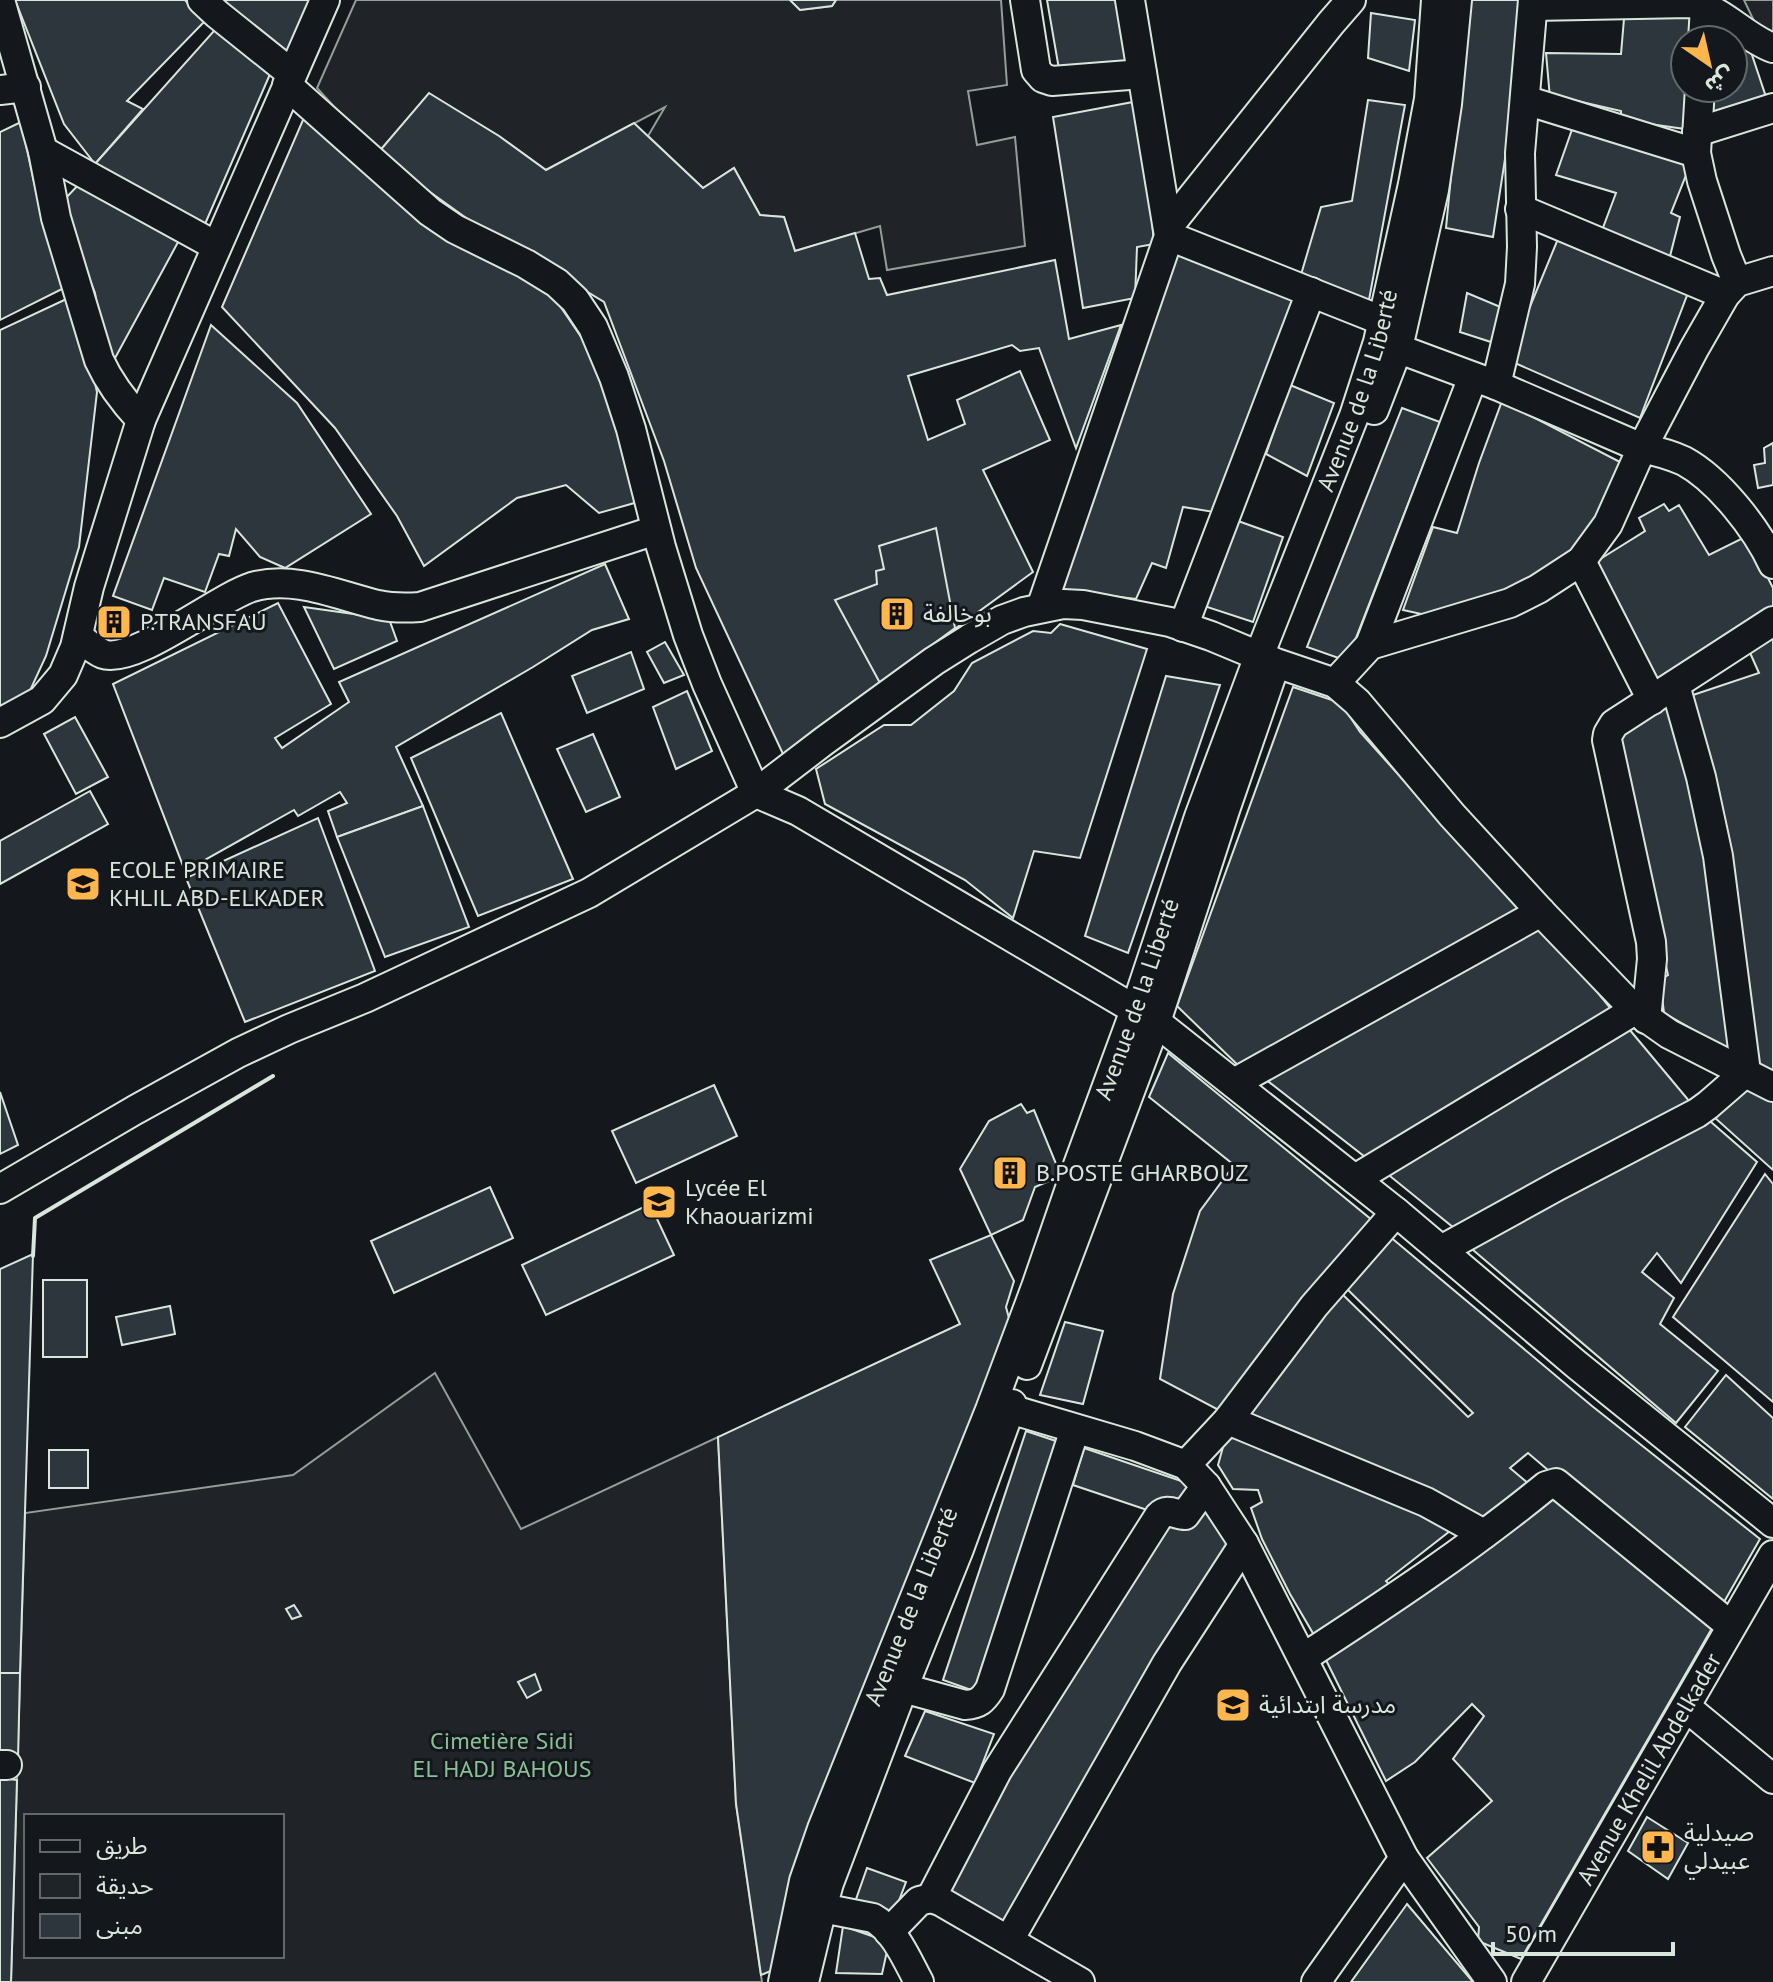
<svg xmlns="http://www.w3.org/2000/svg" width="1773" height="1982" font-family="'PT Sans','Noto Sans Arabic',sans-serif">
  <style>
    .green { fill: #202428; stroke: #939e99; stroke-width: 2; fill-rule: evenodd }
    .building { fill: #2c363c; stroke: #d8e6dc; stroke-width: 2 }
    .lines { fill: none; stroke-linecap: round; stroke-linejoin: round }
    .minor-casing { stroke: #d8e6dc; stroke-width: 32 }
    .minor { stroke: #14181c; stroke-width: 28 }
    .wall { stroke: #d8e6dc; stroke-width: 4 }
    .labels { text-anchor: middle; stroke-width: 6; stroke-linejoin: round; paint-order: stroke }
    .street-label { font-size: 24px; fill: #d8e6dc; stroke: #14181c }
    .poi-label { font-size: 24px; fill: #d8e6dc; stroke: #14181c; text-anchor: start }
    .park-label { font-size: 24px; fill: #8ac095; stroke: #14181c }
  </style>
  <rect width="100%" height="100%" fill="#14181c"/>
  <g class="green">
    <path d="M356 0H790L800 10 832 6 836 0H1001L1007 85 968 91 977 145 1015 137 1025 246 887 270 880 226 795 251 784 217 760 215 734 168 703 188 648 136 665 107 546 170 499 136 429 94 377 154 317 88Z"/>
    <path d="M1744 0H1773V36L1754 21Z"/>
    <path d="M435 1373 521 1529 718 1437 736 1804 762 1982H11L25 1513 293 1475ZM26 1816H282V1956H26Z"/>
  </g>
  <g class="building">
    <path d="M15 0H185L204 22 127 101 143 109 95 164 64 124Z"/>
    <path d="M214 0H313L290 56Z"/>
    <path d="M790 0H836L832 6 800 10Z"/>
    <path d="M1047 0H1116L1128 69 1060 75Z"/>
    <path d="M1468 0H1519L1511 120 1493 237 1446 228Z"/>
    <path d="M1625 7 1691 8 1689 40H1685V88H1687L1685 129 1621 120V111L1573 100 1550 98 1546 53 1621 54Z"/>
    <path d="M1371 13 1415 20 1409 71 1368 58Z"/>
    <path d="M221 23 274 65 202 231 95 164Z"/>
    <path d="M1748 43 1768 103 1712 123 1708 88H1733V48Z"/>
    <path d="M429 93 499 136 546 170 634 123 703 188 734 168 760 215 784 217 795 251 855 233 869 279 880 278 887 295 1055 260 1069 339 1121 325 1076 448 1039 348 1020 351 1012 345 908 376 928 440 965 424 957 400 1020 371 1050 440 983 470 1033 572 783 754 696 568 664 461 604 302 476 225 377 154Z"/>
    <path d="M1368 100 1405 105 1369 300 1300 278 1321 207 1352 201Z"/>
    <path d="M1133 102 1150 197 1154 244 1137 247 1135 298 1083 308 1053 117Z"/>
    <path d="M306 113 545 284 588 347 616 414 638 502 599 513 566 485 517 498 424 566 397 516 335 428 222 307Z"/>
    <path d="M1575 121 1690 165 1671 213 1680 217 1668 264 1601 233 1616 193 1556 175Z"/>
    <path d="M21 122 39 205 72 284 0 320V132Z"/>
    <path d="M85 178 183 233 108 371 95 293 60 204Z"/>
    <path d="M1560 234 1691 285 1640 418 1508 360Z"/>
    <path d="M1171 251 1303 295 1220 513 1183 507 1166 568 1152 563 1136 599 1063 590Z"/>
    <path d="M1467 293 1510 311 1494 343 1460 332Z"/>
    <path d="M75 295 97 392 79 547 46 656 28 695 0 709V330Z"/>
    <path d="M211 325 297 403 371 514 285 568 260 557 236 529 229 556 219 554 205 592 164 578 152 610 113 596Z"/>
    <path d="M1290 385 1334 403 1307 476 1266 454Z"/>
    <path d="M1502 401 1620 462 1595 521 1574 552 1511 593 1460 603 1444 619 1403 610 1433 527 1457 533 1479 463Z"/>
    <path d="M1402 408 1440 422 1347 661 1307 647Z"/>
    <path d="M1773 443V485L1758 488 1754 465 1765 463 1764 448Z"/>
    <path d="M1664 504 1669 511 1679 505 1709 555 1747 536 1773 588V609L1657 683 1597 561 1645 531 1639 518Z"/>
    <path d="M1238 521 1283 537 1253 622 1204 606Z"/>
    <path d="M936 528 955 628 880 683 835 600 877 584 876 571 884 569 879 546Z"/>
    <path d="M605 564 629 619 592 630 533 667 396 747 423 806 337 837 328 811 347 803 340 792 298 816 294 810 185 871 113 684 278 603 331 704 275 738 282 748 349 702 339 682Z"/>
    <path d="M304 607 389 619 397 641 334 669Z"/>
    <path d="M101 611 128 614 126 634 100 631Z"/>
    <path d="M1060 624 1147 649 1080 858 1034 851 1013 918 965 880 825 804 816 769 884 725H911L954 691 972 663 1033 631 1051 633Z"/>
    <path d="M1773 628V1072L1754 1064 1687 697 1759 673 1747 646Z"/>
    <path d="M665 642 684 675 664 683 647 652Z"/>
    <path d="M631 652 644 689 587 713 572 676Z"/>
    <path d="M1166 676 1220 685 1128 953 1085 936Z"/>
    <path d="M1293 687 1341 703 1360 732 1507 895 1527 913 1246 1073 1177 1006Z"/>
    <path d="M687 691 712 751 676 769 653 707Z"/>
    <path d="M1671 703 1699 792 1739 1056 1664 1013 1660 980 1668 975 1624 775 1618 730Z"/>
    <path d="M501 713 573 879 478 916 411 758Z"/>
    <path d="M75 717 108 777 76 794 44 734Z"/>
    <path d="M593 734 620 797 586 812 557 749Z"/>
    <path d="M90 791 108 824 0 884V841Z"/>
    <path d="M423 806 469 927 385 957 337 837Z"/>
    <path d="M318 818 375 971 245 1022 186 878Z"/>
    <path d="M1537 918 1616 1015 1369 1160 1260 1075Z"/>
    <path d="M1624 1023 1695 1108 1459 1232 1380 1168Z"/>
    <path d="M1168 1053 1378 1225 1228 1415 1160 1379 1173 1294 1200 1211 1234 1165 1149 1097Z"/>
    <path d="M1744 1081 1773 1097V1170L1714 1117Z"/>
    <path d="M714 1085 737 1136 636 1183 612 1131Z"/>
    <path d="M0 1092 18 1145 0 1154Z"/>
    <path d="M1021 1104 1027 1113 1034 1110 1061 1176 1035 1187 1023 1220 991 1235 960 1169 989 1121Z"/>
    <path d="M1703 1115 1757 1162 1681 1283 1657 1253 1642 1272 1674 1298 1660 1324 1718 1371 1676 1423 1466 1244Z"/>
    <path d="M1765 1174 1773 1184V1402L1673 1317Z"/>
    <path d="M490 1187 513 1238 394 1293 371 1241Z"/>
    <path d="M650 1204 674 1255 546 1315 522 1265Z"/>
    <path d="M991 1235 1014 1281 1006 1307 1013 1333 773 1970 761 1975 736 1804 718 1437 960 1324 930 1260Z"/>
    <path d="M1388 1235 1592 1406 1760 1539 1720 1609 1643 1551 1528 1453 1510 1468 1535 1489 1494 1524 1241 1420 1337 1289 1468 1417 1473 1413 1344 1286Z"/>
    <path d="M33 1254 20 1673H0V1269Z"/>
    <rect x="43" y="1280" width="44" height="77"/>
    <path d="M170 1306 175 1334 122 1345 116 1317Z"/>
    <path d="M1065 1322 1103 1331 1083 1404 1040 1395Z"/>
    <path d="M1726 1375 1773 1418V1499L1685 1427Z"/>
    <path d="M1228 1429 1459 1524 1386 1581 1391 1586 1314 1635 1290 1594 1262 1539 1251 1508 1262 1502 1258 1490 1233 1489 1218 1465Z"/>
    <path d="M1026 1431 1056 1441 974 1691 943 1680Z"/>
    <path d="M1084 1448 1193 1485 1184 1511 1159 1514 1073 1485Z"/>
    <rect x="49" y="1450" width="39" height="38"/>
    <path d="M1557 1488 1715 1623 1521 1959 1478 1941 1479 1927 1427 1858 1492 1801 1453 1759 1484 1716 1472 1704 1415 1762 1386 1781 1324 1656Z"/>
    <path d="M1203 1500 1230 1547 1003 1930 943 1893 1163 1514Z"/>
    <path d="M294 1605 301 1616 292 1619 286 1609Z"/>
    <path d="M0 1673H20L18 1759 0 1757Z"/>
    <path d="M535 1674 541 1690 527 1698 518 1682Z"/>
    <path d="M925 1711 994 1734 975 1783 905 1756Z"/>
    <path d="M0 1778 17 1780 11 1982H0Z"/>
    <path d="M1647 1817 1688 1843 1668 1879 1628 1851Z"/>
    <path d="M867 1868 906 1882 892 1919 854 1905Z"/>
    <path d="M1407 1904 1473 1982H1351Z"/>
    <path d="M843 1926 889 1942 882 1974 836 1973Z"/>
  </g>
  <g class="lines">
    <defs>
      <g id="minor">
        <path d="M0 0 43 151 56 218 99 360C110 384 123 401 141 420"/>
        <path d="M202 0 217 14 292 74"/>
        <path d="M1025 0 1036 70 1043 78 1052 81 1142 74"/>
        <path d="M1533 6 1689 3C1722 8 1743 37 1773 48"/>
        <path d="M1703 40 1705 7"/>
        <path d="M287 85 430 212 455 229 526 264 557 283 575 300 593 327 614 377 631 429 661 547 688 635 707 684 756 793 798 811 1156 1022 1396 1212 1577 1365 1773 1523"/>
        <path d="M1700 88 1696 153 1702 181 1726 255 1737 282"/>
        <path d="M0 90 26 87"/>
        <path d="M1525 100 1696 153"/>
        <path d="M1697 132 1773 108"/>
        <path d="M43 151 216 246"/>
        <path d="M1520 209 1725 295"/>
        <path d="M1168 227 1331 23 1351 0"/>
        <path d="M1169 236 1383 321"/>
        <path d="M1383 343 1496 385 1642 448C1656 451 1671 455 1684 461 1719 480 1757 529 1773 564"/>
        <path d="M1496 385 1520 284 1522 247 1520 153 1533 0"/>
        <path d="M1374 410 1398 348 1434 190 1447 104 1457 0"/>
        <path d="M1581 561 1652 700"/>
        <path d="M1041 608 1169 236 1130 0"/>
        <path d="M1183 627 1311 292"/>
        <path d="M78 636C85 642 95 651 103 654 134 665 217 598 252 587 294 575 337 595 378 605 392 608 406 608 420 607L656 530"/>
        <path d="M1370 645 1473 377"/>
        <path d="M1335 683 1370 645 1510 603 1538 589 1581 561 1608 524 1642 448 1694 349 1725 295 1737 282 1773 271"/>
        <path d="M0 723 42 700 63 675 75 647 89 587 141 420 325 0"/>
        <path d="M1646 1019 1652 959 1651 942 1607 740 1608 734 1614 724 1773 621"/>
        <path d="M1234 1083 1541 912"/>
        <path d="M1355 1179 1635 1010"/>
        <path d="M0 1189 135 1110 238 1053 289 1029 365 998 589 893 756 793 824 741 934 661 969 639 1002 620 1024 612 1063 604 1083 605 1170 622 1211 636 1276 663 1335 683 1357 702 1452 815 1541 912 1635 1010 1669 1034 1773 1087"/>
        <path d="M1441 1250 1559 1185 1697 1113 1708 1105 1746 1072 1718 856 1701 777 1675 685"/>
        <path d="M1027 1365 1156 1022 1225 810 1275 665"/>
        <path d="M1010 1409 1135 1446 1186 1465 1206 1486 1244 1544 1404 1858 1492 1982"/>
        <path d="M1228 1420 1314 1306 1396 1212"/>
        <path d="M1186 1465 1228 1420 1426 1502 1484 1534"/>
        <path d="M1303 1658C1386 1604 1469 1549 1546 1486L1556 1483 1731 1626"/>
        <path d="M888 1681 903 1688 965 1705C979 1704 983 1700 990 1689L1075 1429"/>
        <path d="M1686 1707 1773 1779"/>
        <path d="M0 1765H7"/>
        <path d="M931 1898 997 1771 1159 1516C1167 1507 1176 1515 1185 1515L1206 1486"/>
        <path d="M822 1908 873 1918C895 1930 907 1960 919 1982"/>
        <path d="M889 1932 919 1901 931 1898 940 1901 1080 1982"/>
        <path d="M1009 1940 1167 1663 1244 1544"/>
        <path id="s1" d="M783 1982 804 1881 822 1829 990 1410 1036 1287 1078 1165 1135 1010 1199 817 1259 656 1354 416 1378 342 1413 184 1429 99 1436 0"/>
        <path d="M804 1982 822 1908 829 1883 903 1688 959 1549 1012 1404"/>
        <path d="M1316 1982 1404 1858"/>
        <path id="s2" d="M1526 1982 1773 1555"/>
      </g>
    </defs>
    <use href="#minor" class="minor-casing"/>
    <use href="#minor" class="minor"/>
    <path class="wall" d="M33 1256 35 1218 273 1076"/>
  </g>
  <defs>
    <symbol id="building-square" viewBox="-11 -11 22 22"><rect x="-9" y="-9" width="18" height="18" rx="4" fill="#ffb74d" stroke="#14181c"/><path d="M-4-6H4V6H1V3H-1V6H-4ZM-2.5-4.3h1.7v1.8h-1.7ZM.8-4.3h1.7v1.8H.8ZM-2.5-1h1.7V.8h-1.7ZM.8-1h1.7V.8H.8Z" fill="#111"/></symbol>
    <symbol id="school-square" viewBox="-11 -11 22 22"><rect x="-9" y="-9" width="18" height="18" rx="4" fill="#ffb74d" stroke="#14181c"/><path d="M0-5L7-2L0 1L-7-2ZM-4 1L0 2.5L4 1V4Q0 6-4 4Z" fill="#111"/></symbol>
    <symbol id="pharmacy-square" viewBox="-11 -11 22 22"><rect x="-9" y="-9" width="18" height="18" rx="4" fill="#ffb74d" stroke="#14181c"/><path d="M-2-6h4v4h4v4h-4v4h-4v-4h-4v-4h4Z" fill="#111"/></symbol>
  </defs>
  <g fill-rule="evenodd">
    <use href="#building-square" x="877" y="594" width="40" height="40"/>
    <use href="#building-square" x="94" y="602" width="40" height="40"/>
    <use href="#school-square" x="63" y="864" width="40" height="40"/>
    <use href="#building-square" x="990" y="1153" width="40" height="40"/>
    <use href="#school-square" x="639" y="1182" width="40" height="40"/>
    <use href="#school-square" x="1213" y="1685" width="40" height="40"/>
    <use href="#pharmacy-square" x="1638" y="1827" width="40" height="40"/>
  </g>
  <g class="labels">
    <g class="street-label">
      <text dy="8" stroke="none"><textPath href="#s1" startOffset="1694">Avenue de la Liberté</textPath></text>
      <text dy="8" stroke="none"><textPath href="#s1" startOffset="1046">Avenue de la Liberté</textPath></text>
      <text dy="8" stroke="none"><textPath href="#s1" startOffset="398">Avenue de la Liberté</textPath></text>
      <text dy="8" stroke="none"><textPath href="#s2" startOffset="246">Avenue Khelil Abdelkader</textPath></text>
    </g>
    <g class="poi-label">
      <text x="923" y="622">بوخالفة</text>
      <text x="140" y="630">P.TRANSFAU</text>
      <text x="109" y="878">ECOLE PRIMAIRE<tspan x="109" dy="28">KHLIL ABD-ELKADER</tspan></text>
      <text x="1036" y="1181">B.POSTE GHARBOUZ</text>
      <text x="685" y="1196">Lycée El<tspan x="685" dy="28">Khaouarizmi</tspan></text>
      <text x="1259" y="1713">مدرسة ابتدائية</text>
      <text x="1684" y="1841">صيدلية<tspan x="1684" dy="28">عبيدلي</tspan></text>
    </g>
    <g class="park-label">
      <text x="502" y="1749">Cimetière Sidi<tspan x="502" dy="28">EL HADJ BAHOUS</tspan></text>
    </g>
  </g>
  <rect x="24" y="1814" width="260" height="144" fill="#14181c" stroke="#626a69" stroke-width="2"/>
  <rect x="40" y="1840" width="40" height="12" fill="#14181c" stroke="#626a69" stroke-width="2"/>
  <text x="96" y="1854" font-size="24" fill="#d8e6dc">طريق</text>
  <rect x="40" y="1874" width="40" height="24" fill="#202428" stroke="#626a69" stroke-width="2"/>
  <text x="96" y="1894" font-size="24" fill="#d8e6dc">حديقة</text>
  <rect x="40" y="1914" width="40" height="24" fill="#2c363c" stroke="#626a69" stroke-width="2"/>
  <text x="96" y="1934" font-size="24" fill="#d8e6dc">مبنى</text>
  <g transform="translate(1709 64) rotate(146)"><circle r="38" fill="#14181c" stroke="#626a69" stroke-width="2"/>
  <path d="M0-6L14 30L0 20L-14 30Z" fill="#ffb74d"/>
  <text y="-12" font-size="22" font-weight="bold" text-anchor="middle" fill="#d8e6dc">ش</text>
  </g>
  <path d="M1493 1942v12h180v-12" fill="none" stroke="#d8e6dc" stroke-width="4"/>
  <text x="1505" y="1942" font-size="24" fill="#d8e6dc" stroke="#14181c" stroke-width="6" paint-order="stroke">50 m</text>
</svg>
